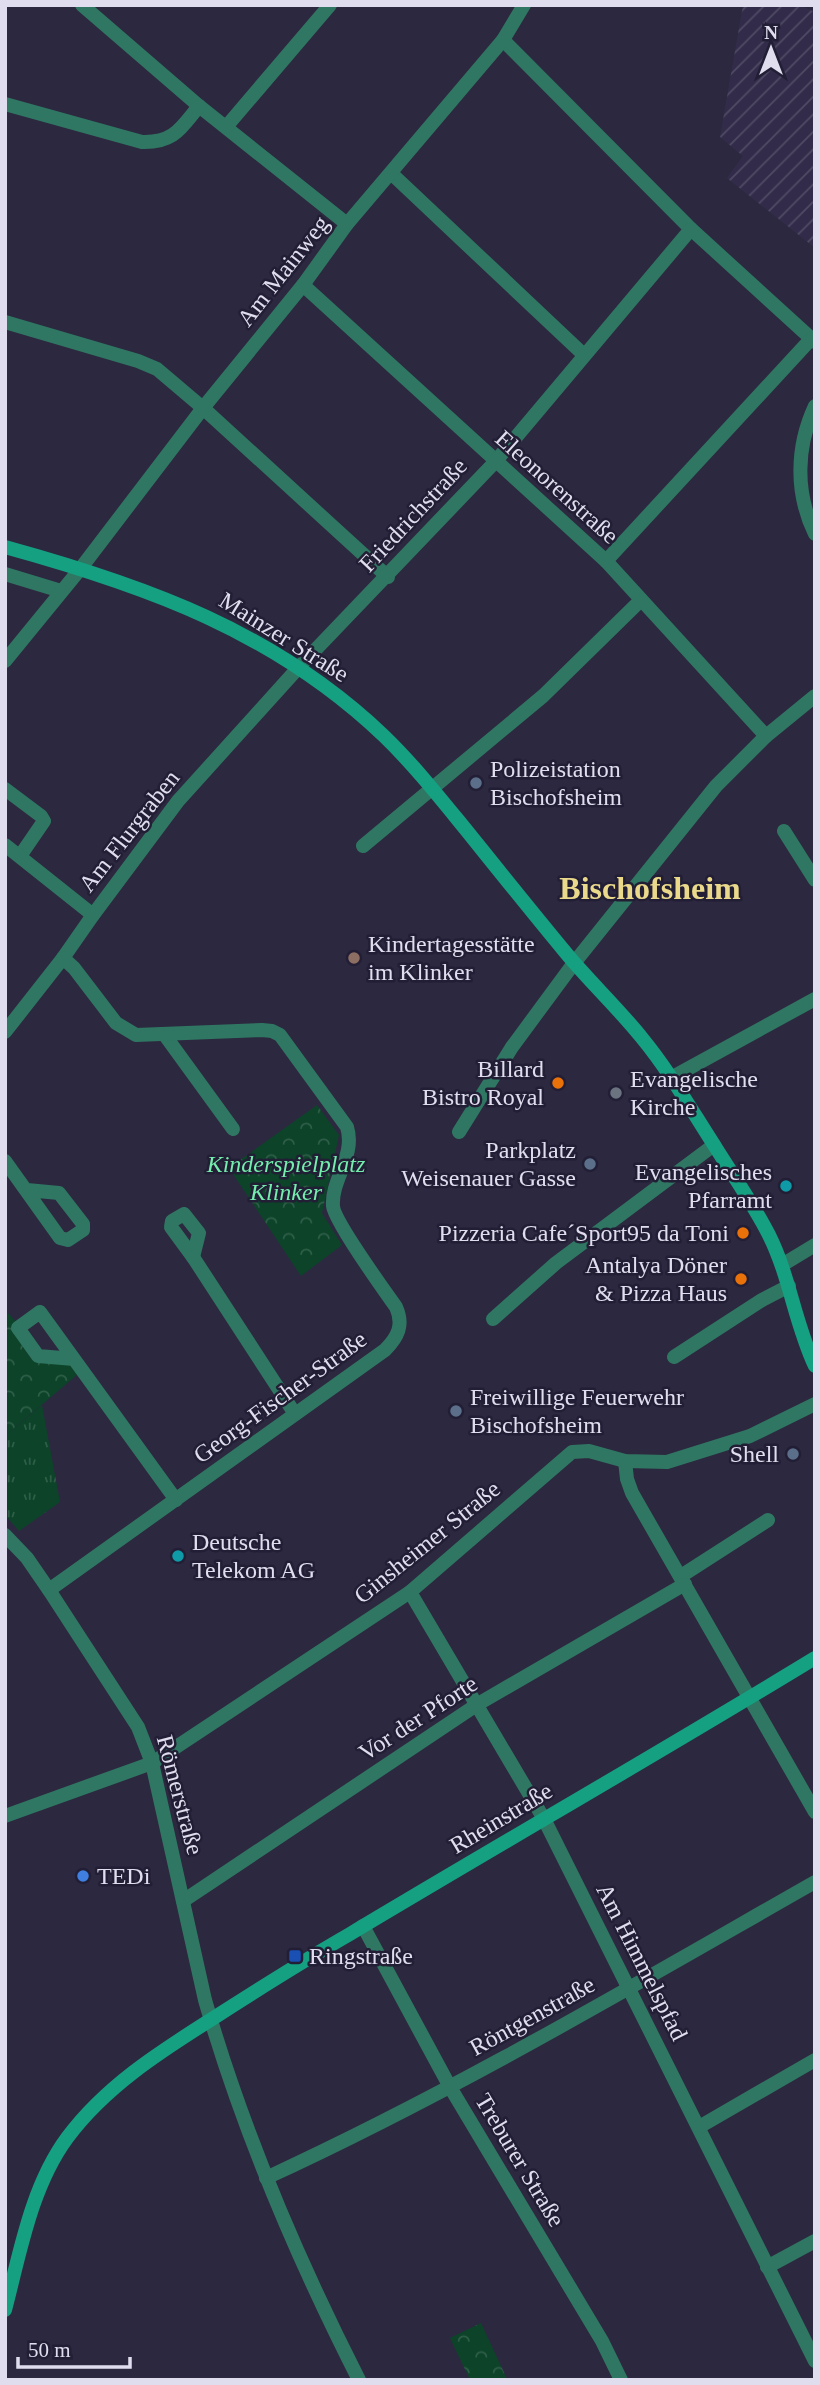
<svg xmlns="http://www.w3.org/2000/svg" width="820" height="2385" font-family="'Times New Roman',serif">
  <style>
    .industrial { fill: url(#industrial-furrows) }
    .grass { fill: url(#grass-tufts) }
    .forest { fill: url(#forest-crowns) }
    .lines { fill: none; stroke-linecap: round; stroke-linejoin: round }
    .minor { stroke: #2f7762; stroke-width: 14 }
    .tertiary { stroke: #2f7762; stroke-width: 14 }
    .secondary { stroke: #14a081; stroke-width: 14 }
    .service-dot { fill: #5c6f8a; stroke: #221e35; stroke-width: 2.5 }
    .education-dot { fill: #8d6e63; stroke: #221e35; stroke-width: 2.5 }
    .food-dot { fill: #e8710a; stroke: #221e35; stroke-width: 2.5 }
    .worship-dot { fill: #6b7280; stroke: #221e35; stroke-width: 2.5 }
    .culture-dot { fill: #0f9aa8; stroke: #221e35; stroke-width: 2.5 }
    .shop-dot { fill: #3f7fe0; stroke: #221e35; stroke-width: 2.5 }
    .transit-dot { fill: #1a4fb4; stroke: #221e35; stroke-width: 2.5 }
    .labels { text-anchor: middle; stroke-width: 5; stroke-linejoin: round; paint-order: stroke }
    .street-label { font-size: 24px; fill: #e0deee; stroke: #221e35 }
    .poi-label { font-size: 24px; fill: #e0deee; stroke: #221e35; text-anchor: start }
    .park-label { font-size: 24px; font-style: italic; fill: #73eeac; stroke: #221e35 }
    .district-label { font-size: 32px; font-weight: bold; fill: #ead98b; stroke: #221e35 }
  </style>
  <defs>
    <pattern id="industrial-furrows" width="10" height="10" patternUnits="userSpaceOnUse" patternTransform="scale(1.75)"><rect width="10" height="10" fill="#322c4a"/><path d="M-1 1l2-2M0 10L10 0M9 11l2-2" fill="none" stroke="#4f4a64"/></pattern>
    <pattern id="grass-tufts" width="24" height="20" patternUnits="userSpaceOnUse" patternTransform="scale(1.75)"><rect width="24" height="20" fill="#0c4329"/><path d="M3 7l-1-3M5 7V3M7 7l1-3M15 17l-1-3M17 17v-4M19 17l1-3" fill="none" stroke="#2f5e48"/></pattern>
    <pattern id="forest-crowns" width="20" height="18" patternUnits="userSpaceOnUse" patternTransform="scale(1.75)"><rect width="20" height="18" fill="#0c4329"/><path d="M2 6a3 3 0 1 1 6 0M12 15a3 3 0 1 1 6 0" fill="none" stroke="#2f5e48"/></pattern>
  </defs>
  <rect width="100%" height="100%" fill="#2c283f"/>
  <path class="industrial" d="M743 5H799L815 12V248L727 178 743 156 720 137Z"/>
  <path class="grass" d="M42 1405 60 1502 19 1531 5 1515V1436Z"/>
  <g class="forest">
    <path d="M317 1105 339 1135 322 1213 342 1245 301 1276 229 1168Z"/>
    <path d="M8 1313 18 1324 12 1330 32 1360 70 1364 78 1374 5 1436V1315Z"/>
    <path d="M481 2323 507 2379 505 2380H470L450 2338Z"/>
  </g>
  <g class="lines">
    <g class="minor">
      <path d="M82 5 199 106 347 224"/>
      <path d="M503 40 691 229 815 342"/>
      <path d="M5 104 142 142C174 143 181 128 199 106"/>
      <path d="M226 127 330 5"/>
      <path d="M392 174 584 355"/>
      <path d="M303 285 606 561 766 736"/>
      <path d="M5 322 138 361 157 369 203 408 388 577"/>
      <path d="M815 406C796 447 795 493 815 534"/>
      <path d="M606 561 811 339"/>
      <path d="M5 574 61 591"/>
      <path d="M5 661 81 568 203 408 303 285 347 224 503 40 524 5"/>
      <path d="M5 789 41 816 44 821 20 856"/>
      <path d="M784 831 815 880"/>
      <path d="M5 845 93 915"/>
      <path d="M363 846 543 696 641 600"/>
      <path d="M5 1032 63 958 93 915 178 801 299 667 495 462 691 229"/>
      <path d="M164 1034 233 1129"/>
      <path d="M459 1132 512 1047 574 963 716 786 766 736 815 696"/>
      <path d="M5 1161 60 1238 68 1240 83 1230V1224L59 1193 27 1190"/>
      <path d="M184 1214 199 1233 193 1257 171 1227 172 1221Z"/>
      <path d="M193 1257 295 1414"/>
      <path d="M782 1265 815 1245"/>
      <path d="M493 1319 556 1263 714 1145"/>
      <path d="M674 1357 762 1300 789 1286"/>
      <path d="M74 1359 38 1356 18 1328 40 1312 176 1500"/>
      <path d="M625 1461 627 1479 632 1493 815 1812"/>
      <path d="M5 1535 27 1558 49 1590 138 1727 152 1763 205 2000C243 2132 297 2258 359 2380"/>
      <path d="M681 1576 768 1520"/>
      <path d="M49 1590 385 1350C398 1337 404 1325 396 1307 384 1290 334 1221 333 1206 331 1179 356 1156 347 1127L280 1035 272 1031 262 1030 136 1035 116 1023 74 968 63 958"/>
      <path d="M410 1592 544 1819 815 2361"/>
      <path d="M5 1816 152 1763 410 1592 572 1452 589 1451 625 1461 667 1462 750 1436 815 1404"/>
      <path d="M183 1901 478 1704 685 1584"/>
      <path d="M363 1926 450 2087 602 2341 621 2380"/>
      <path d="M699 2127 815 2060"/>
      <path d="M266 2178C455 2091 634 1985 815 1882"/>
      <path d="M767 2267 815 2241"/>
    </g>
    <path class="tertiary" d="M671 1078 815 999"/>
    <g class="secondary">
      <path d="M5 547C147 586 275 632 384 736 414 765 440 798 467 831 500 872 532 912 566 953 590 982 618 1008 642 1038 670 1072 692 1111 716 1148 734 1177 754 1205 769 1235 790 1277 795 1324 815 1366"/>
      <path d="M5 2310C20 2253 31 2187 67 2138 105 2087 158 2053 212 2019 257 1990 303 1961 350 1934 505 1841 661 1752 815 1658"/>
    </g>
  </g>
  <g class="service-dot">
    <circle cx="476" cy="783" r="7"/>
    <circle cx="590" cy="1164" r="7"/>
    <circle cx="456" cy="1411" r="7"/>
    <circle cx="793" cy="1454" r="7"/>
  </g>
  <circle class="education-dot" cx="354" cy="958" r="7"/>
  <g class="food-dot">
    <circle cx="558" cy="1083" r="7"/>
    <circle cx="743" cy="1233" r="7"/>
    <circle cx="741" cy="1279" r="7"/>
  </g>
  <circle class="worship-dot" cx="616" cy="1093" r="7"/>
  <g class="culture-dot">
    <circle cx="786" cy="1186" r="7"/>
    <circle cx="178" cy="1556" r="7"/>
  </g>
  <circle class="shop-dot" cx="83" cy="1876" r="7"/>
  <rect class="transit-dot" x="288" y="1949" width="14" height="14" rx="3.5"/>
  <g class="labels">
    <g class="street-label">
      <text transform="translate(283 271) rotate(-52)" y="8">Am Mainweg</text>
      <text transform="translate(557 487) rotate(42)" y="8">Eleonorenstraße</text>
      <text transform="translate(413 515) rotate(-47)" y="8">Friedrichstraße</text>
      <text transform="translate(284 637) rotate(32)" y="8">Mainzer Straße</text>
      <text transform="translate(129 831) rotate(-52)" y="8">Am Flurgraben</text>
      <text transform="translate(280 1397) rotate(-36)" y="8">Georg-Fischer-Straße</text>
      <text transform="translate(427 1542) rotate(-39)" y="8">Ginsheimer Straße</text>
      <text transform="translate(418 1718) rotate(-33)" y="8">Vor der Pforte</text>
      <text transform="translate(180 1795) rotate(75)" y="8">Römerstraße</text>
      <text transform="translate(501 1818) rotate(-31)" y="8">Rheinstraße</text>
      <text transform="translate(642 1962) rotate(63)" y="8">Am Himmelspfad</text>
      <text transform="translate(532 2016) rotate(-29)" y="8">Röntgenstraße</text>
      <text transform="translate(520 2160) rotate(59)" y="8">Treburer Straße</text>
    </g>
    <g class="poi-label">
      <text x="490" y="777">Polizeistation<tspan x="490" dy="28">Bischofsheim</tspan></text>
      <text x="368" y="952">Kindertagesstätte<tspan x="368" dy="28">im Klinker</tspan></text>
      <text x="544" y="1077" text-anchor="end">Billard<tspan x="544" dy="28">Bistro Royal</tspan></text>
      <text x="630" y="1087">Evangelische<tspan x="630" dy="28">Kirche</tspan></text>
      <text x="576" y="1158" text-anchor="end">Parkplatz<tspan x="576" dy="28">Weisenauer Gasse</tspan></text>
      <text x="772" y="1180" text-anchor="end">Evangelisches<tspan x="772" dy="28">Pfarramt</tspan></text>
      <text x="729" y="1241" text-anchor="end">Pizzeria Cafe´Sport95 da Toni</text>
      <text x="727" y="1273" text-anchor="end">Antalya Döner<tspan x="727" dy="28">&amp; Pizza Haus</tspan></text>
      <text x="470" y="1405">Freiwillige Feuerwehr<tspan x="470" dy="28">Bischofsheim</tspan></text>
      <text x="779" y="1462" text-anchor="end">Shell</text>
      <text x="192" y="1550">Deutsche<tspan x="192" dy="28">Telekom AG</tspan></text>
      <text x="97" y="1884">TEDi</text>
      <text x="309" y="1964">Ringstraße</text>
    </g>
    <g class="park-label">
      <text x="286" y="1172">Kinderspielplatz<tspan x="286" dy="28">Klinker</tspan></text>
    </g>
    <g class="district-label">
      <text x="650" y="899">Bischofsheim</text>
    </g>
  </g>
  <rect width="820" height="2385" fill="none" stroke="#e0deee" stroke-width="14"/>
  <g transform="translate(771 49)" stroke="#221e35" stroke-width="5" paint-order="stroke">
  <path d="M0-5L12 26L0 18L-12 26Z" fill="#e0deee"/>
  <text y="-10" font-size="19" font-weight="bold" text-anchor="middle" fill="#e0deee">N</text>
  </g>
  <path d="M18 2357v10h112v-10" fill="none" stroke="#e0deee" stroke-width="3.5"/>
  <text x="28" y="2357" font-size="21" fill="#e0deee" stroke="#221e35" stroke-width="5" paint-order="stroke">50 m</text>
</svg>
